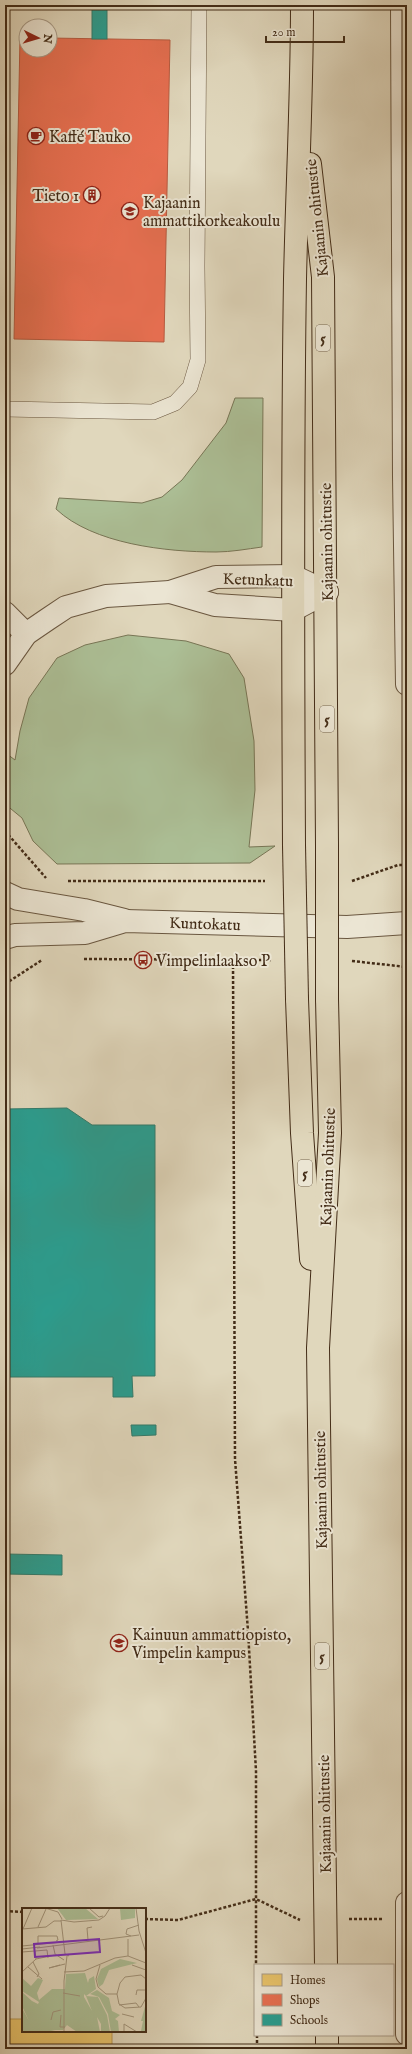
<svg xmlns="http://www.w3.org/2000/svg" width="412" height="2054" font-family="'IM FELL English',serif">
  <style>
    .green { fill: #acbf96; stroke: #787656 }
    .homes { fill: #e9c46a; stroke: #b79651 }
    .shops { fill: #e76f51; stroke: #b65b40 }
    .schools { fill: #2a9d8f; stroke: #327b6b }
    .lines { fill: none; stroke-linecap: round; stroke-linejoin: round }
    .service-casing { stroke: #6a5740; stroke-width: 16 }
    .minor-casing { stroke: #6a5740; stroke-width: 24 }
    .tertiary-casing { stroke: #6a5740; stroke-width: 24 }
    .trunk-casing { stroke: #432c17; stroke-width: 24 }
    .path { stroke: #432c17; stroke-width: 2.5; stroke-dasharray: 3 2; stroke-linecap: butt }
    .service { stroke: #ebe5d3; stroke-width: 15 }
    .minor { stroke: #ebe5d3; stroke-width: 22 }
    .tertiary { stroke: #ebe5d3; stroke-width: 22 }
    .trunk { stroke: #e0d7bc; stroke-width: 22 }
    .trunk-bridge-casing { stroke: #432c17; stroke-width: 24; stroke-linecap: butt }
    .trunk-bridge { stroke: #e0d7bc; stroke-width: 22 }
    .labels { text-anchor: middle; stroke-width: 4; stroke-linejoin: round; paint-order: stroke }
    .shield { fill: #ebe5d3; stroke: #75644f; stroke-width: 1 }
    .shield-label { font-size: 15px; font-weight: bold; fill: #432c17 }
    .poi-label { font-size: 16px; fill: #432c17; stroke: #ebe5d3; text-anchor: start }
    .street-label { font-size: 16px; fill: #432c17; stroke: #ebe5d3 }
    .inset-road { fill: none; stroke: #a1937a; stroke-width: 1 }
    .view { fill: #7b2cbf; fill-opacity: 0.15; stroke: #7b2cbf; stroke-width: 2 }
    .inset-edge { fill: none; stroke: #432c17; stroke-width: 2 }
  </style>
  <rect width="100%" height="100%" fill="#e0d7bc"/>
  <filter id="stains"><feTurbulence type="fractalNoise" baseFrequency=".005" numOctaves="4"/><feColorMatrix values="0 0 0 0 .2 0 0 0 0 .09 0 0 0 0 .02 0 0 0 .5 -.17"/></filter>
  <radialGradient id="worn" r=".72"><stop offset=".6" stop-color="#630" stop-opacity="0"/><stop offset="1" stop-color="#630" stop-opacity=".3"/></radialGradient>
  <g class="green">
    <path d="M235 398H263L262 547C247 549 231 552 216 552 166 552 93 544 56 509L59 498 142 503 162 497 182 480 226 423Z"/>
    <path d="M128 635 186 641 229 654 244 678 254 741 255 790 249 847 275 846 250 863 57 864 33 841 22 818 5 804V763L7 754 15 760 20 731 29 698 57 658 85 645Z"/>
  </g>
  <path class="homes" d="M5 2019H23V2031H112V2049H5Z"/>
  <path class="shops" d="M20 37H26V50H50V38L170 40 164 342 14 339Z"/>
  <g class="schools">
    <rect x="92" y="5" width="15" height="34"/>
    <path d="M67 1108 92 1125H155V1376H132L133 1397H113V1377H5V1109Z"/>
    <path d="M131 1425H156V1435L132 1436Z"/>
    <path d="M5 1554 62 1555V1575L5 1574Z"/>
  </g>
  <g class="lines">
    <defs>
      <path id="service" d="M5 409 153 412 175 403 190 387 198 360 197 266 199 5"/>
      <g id="minor">
        <path d="M402 5 404 476 407 684"/>
        <path d="M5 613 26 634"/>
        <path d="M407 1903V2034"/>
      </g>
      <g id="tertiary">
        <path d="M170 592 215 605 293 610 327 592"/>
        <path d="M5 664 26 634 48 619 66 607 106 596 170 592 216 577 293 576 327 592"/>
        <path d="M5 893 18 899 84 910 124 920"/>
        <path d="M5 938 15 935 85 933 125 921 347 927 407 923"/>
      </g>
      <g id="trunk">
        <path d="M310 164 323 277 327 845"/>
        <path d="M294 845C293 657 292 468 295 279 297 188 302 97 302 5"/>
        <path d="M297 999 302 1133 311 1259"/>
        <path d="M326 1965 318 1348 330 1133 327 999"/>
        <path d="M327 2035V2049"/>
      </g>
    </defs>
    <use href="#service" class="service-casing"/>
    <use href="#minor" class="minor-casing"/>
    <use href="#tertiary" class="tertiary-casing"/>
    <use href="#trunk" class="trunk-casing"/>
    <g class="path">
      <path d="M5 23 7 5"/>
      <path d="M5 831 46 878"/>
      <path d="M68 881H265"/>
      <path d="M352 881 398 865H407"/>
      <path d="M84 959 271 960"/>
      <path d="M233 961 235 1459 248 1631 256 1771V1965"/>
      <path d="M352 961 407 967"/>
      <path d="M5 984 42 960"/>
      <path d="M5 1911 23 1912"/>
      <path d="M145 1919 178 1920 256 1899 300 1920"/>
      <path d="M349 1919H384"/>
      <path d="M257 2035V2049"/>
    </g>
    <use href="#service" class="service"/>
    <use href="#minor" class="minor"/>
    <use href="#tertiary" class="tertiary"/>
    <use href="#trunk" class="trunk"/>
    <defs>
      <g id="trunk-bridge">
        <path d="M294 845 297 999"/>
        <path d="M327 845V999"/>
      </g>
    </defs>
    <use href="#trunk-bridge" class="trunk-bridge-casing"/>
    <use href="#trunk-bridge" class="trunk-bridge"/>
  </g>
  <defs>
    <symbol id="cafe-ring" viewBox="-11 -11 22 22"><circle r="9.5" fill="#ebe5d3" stroke="#8f2418" stroke-width="1.5"/><path d="M-5.5-4.5H6V0H3Q3 3.5 0 3.5H-2.5Q-5.5 3.5-5.5 0ZM3-3.2v2h1.7v-2ZM-6 4.5H4V6H-6Z" fill="#8f2418"/></symbol>
    <symbol id="building-ring" viewBox="-11 -11 22 22"><circle r="9.5" fill="#ebe5d3" stroke="#8f2418" stroke-width="1.5"/><path d="M-4-6H4V6H1V3H-1V6H-4ZM-2.5-4.3h1.7v1.8h-1.7ZM.8-4.3h1.7v1.8H.8ZM-2.5-1h1.7V.8h-1.7ZM.8-1h1.7V.8H.8Z" fill="#8f2418"/></symbol>
    <symbol id="university-ring" viewBox="-11 -11 22 22"><circle r="9.5" fill="#ebe5d3" stroke="#8f2418" stroke-width="1.5"/><path d="M0-5L7-2L0 1L-7-2ZM-4 1L0 2.5L4 1V4Q0 6-4 4Z" fill="#8f2418"/></symbol>
    <symbol id="bus-ring" viewBox="-11 -11 22 22"><circle r="9.5" fill="#ebe5d3" stroke="#8f2418" stroke-width="1.5"/><path d="M-5-6H5V4H4V6H2V4H-2V6H-4V4H-5ZM-3.5-4V0h7V-4ZM-3.5 1.2v1.5H-2V1.2ZM2 1.2v1.5H3.5V1.2Z" fill="#8f2418"/></symbol>
    <symbol id="school-ring" viewBox="-11 -11 22 22"><circle r="9.5" fill="#ebe5d3" stroke="#8f2418" stroke-width="1.5"/><path d="M0-5L7-2L0 1L-7-2ZM-4 1L0 2.5L4 1V4Q0 6-4 4Z" fill="#8f2418"/></symbol>
  </defs>
  <g fill-rule="evenodd">
    <use href="#cafe-ring" x="26" y="126" width="20" height="20"/>
    <use href="#building-ring" x="82" y="185" width="20" height="20"/>
    <use href="#university-ring" x="120" y="201" width="20" height="20"/>
    <use href="#bus-ring" x="133" y="950" width="20" height="20"/>
    <use href="#school-ring" x="109" y="1633" width="20" height="20"/>
  </g>
  <g class="labels">
    <g class="shield">
      <rect x="316" y="325" width="14" height="26" rx="3"/>
      <rect x="320" y="706" width="14" height="26" rx="3"/>
      <rect x="298" y="1160" width="14" height="26" rx="3"/>
      <rect x="315" y="1643" width="14" height="26" rx="3"/>
    </g>
    <g class="shield-label">
      <text x="323" y="343">5</text>
      <text x="327" y="724">5</text>
      <text x="305" y="1178">5</text>
      <text x="322" y="1661">5</text>
    </g>
    <g class="poi-label">
      <text x="49" y="142">Kaffé Tauko</text>
      <text x="79" y="201" text-anchor="end">Tieto 1</text>
      <text x="143" y="208">Kajaanin<tspan x="143" dy="18">ammattikorkeakoulu</tspan></text>
      <text x="156" y="966">Vimpelinlaakso P</text>
      <text x="132" y="1640">Kainuun ammattiopisto,<tspan x="132" dy="18">Vimpelin kampus</tspan></text>
    </g>
    <g class="street-label">
      <text transform="translate(316 218) rotate(-96)" y="6">Kajaanin ohitustie</text>
      <text transform="translate(326 542) rotate(-91)" y="6">Kajaanin ohitustie</text>
      <text transform="translate(258 579) rotate(2)" y="6">Ketunkatu</text>
      <text transform="translate(205 923) rotate(2)" y="6">Kuntokatu</text>
      <text transform="translate(327 1167) rotate(-88)" y="6">Kajaanin ohitustie</text>
      <text transform="translate(320 1490) rotate(-91)" y="6">Kajaanin ohitustie</text>
      <text transform="translate(324 1814) rotate(-91)" y="6">Kajaanin ohitustie</text>
    </g>
  </g>
  <g transform="translate(22 1908)">
    <rect width="124" height="124" fill="#e0d7bc"/>
    <path d="M35 0H63L76 11 44 12ZM113 0V10L99 12 98 1ZM98 51 115 55 87 62 81 76 77 79 75 71 79 61ZM63 65 66 75 67 71 72 68 74 81 64 88 62 86V89L70 103 64 88 76 89 85 107 88 124H79V116L75 109 78 124H55L45 117 41 122H29L38 124H0V100L7 113 0 98V84L10 93 16 96 17 94 0 83V70L9 78 16 70 21 72 15 85 17 92 30 81H43L44 66ZM75 82 87 90 90 103 98 107 93 111 96 113 97 124H89L86 106 77 89 68 86ZM124 95V124H123L119 123 121 113H119Z" fill="#acbf96"/>
    <path class="inset-road" d="M23 0 36 4 40 11M67 0 77 9 81 8M114 0 117 23 124 45M16 19 24 1M0 21 24 19 32 13H39M1 21 10 0M109 28 104 26 105 21 117 17M106 31V48L124 55M66 32 65 20 70 19M16 36V28H35L36 32 34 33M31 37 33 46 42 52M0 38 50 33M15 40 117 27M0 41 18 39M13 43 25 42 26 50M0 44 13 43 14 51M47 48 43 46 39 12 52 14 77 12 83 8 88 0M11 54 17 66 15 69M38 57 27 60 43 56M78 57 74 71 76 79 84 86H95M110 57 124 62M6 59 20 71M0 64 14 51 33 47M42 64 62 63 93 50 106 48M124 71 119 67 103 69 98 75 95 86 97 96 103 100 119 99 124 90M41 85 58 88M114 87 115 82H124M97 97 114 95 117 99M100 106 112 109M39 107 38 119H43M29 112 31 104 39 102M42 124V73L45 48M102 124V116L115 124"/>
    <path class="view" d="M77 31 78 44 13 49 12 36Z"/>
    <rect width="124" height="124" class="inset-edge"/>
  </g>
  <rect width="412" height="2054" fill="none" stroke="#e0d7bc" stroke-width="20"/>
  <rect x="6" y="6" width="400" height="2042" fill="none" stroke="#432c17" stroke-width="2"/>
  <rect x="10" y="10" width="392" height="2034" fill="none" stroke="#432c17"/>
  <rect x="254" y="1964" width="140" height="72" fill="#ebe5d3" stroke="#a89b88"/>
  <rect x="262" y="1974" width="20" height="12" fill="#e9c46a" stroke="#a89b88"/>
  <text x="290" y="1984" font-size="12" fill="#432c17">Homes</text>
  <rect x="262" y="1994" width="20" height="12" fill="#e76f51" stroke="#a89b88"/>
  <text x="290" y="2004" font-size="12" fill="#432c17">Shops</text>
  <rect x="262" y="2014" width="20" height="12" fill="#2a9d8f" stroke="#a89b88"/>
  <text x="290" y="2024" font-size="12" fill="#432c17">Schools</text>
  <g transform="translate(38 38) rotate(95)"><circle r="19" fill="#ebe5d3" stroke="#a89b88"/>
  <path d="M0-3L7 15L0 10L-7 15Z" fill="#8f2418"/>
  <text y="-6" font-size="11" font-weight="bold" text-anchor="middle" fill="#432c17">N</text>
  </g>
  <path d="M266 36v6h78v-6" fill="none" stroke="#432c17" stroke-width="2"/>
  <text x="272" y="36" font-size="12" fill="#432c17" stroke="#ebe5d3" stroke-width="3" paint-order="stroke">20 m</text>
  <rect width="100%" height="100%" filter="url(#stains)"/>
  <rect width="100%" height="100%" fill="url(#worn)"/>
</svg>
